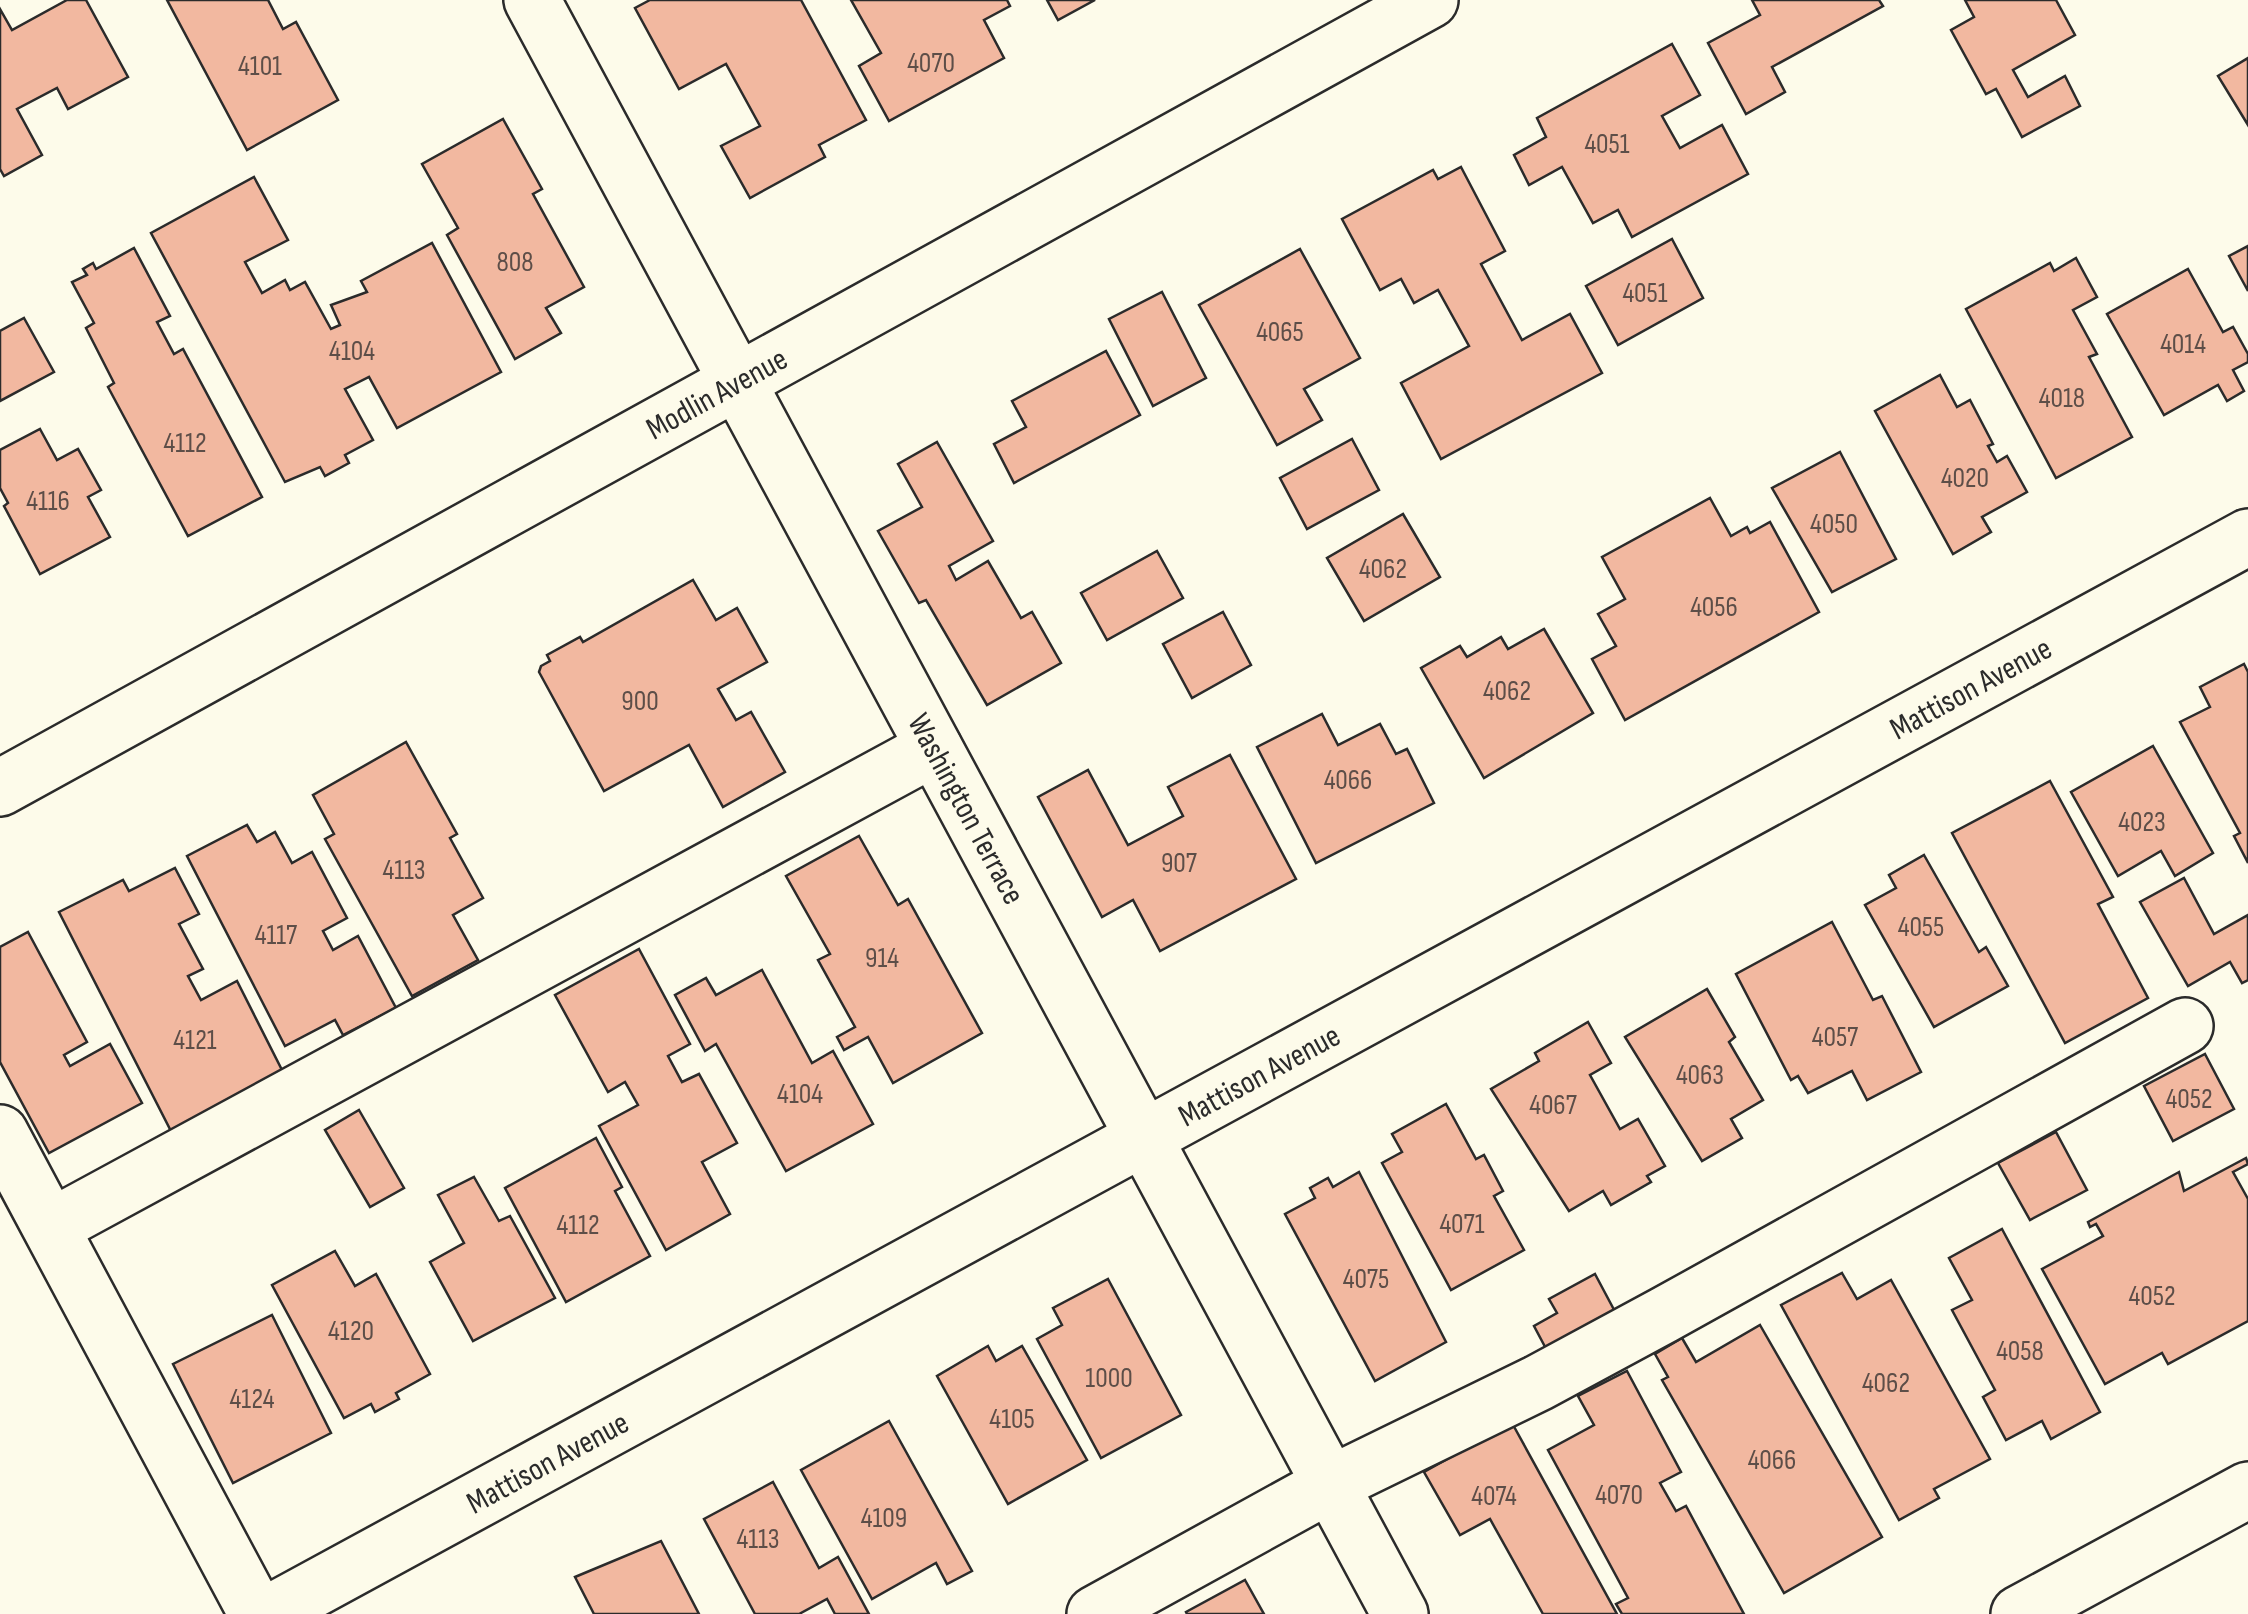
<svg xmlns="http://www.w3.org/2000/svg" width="2248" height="1614" font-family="'Sofia Sans Condensed',sans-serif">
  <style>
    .building { fill: #f2b8a0; stroke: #2b2b2b; stroke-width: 2.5 }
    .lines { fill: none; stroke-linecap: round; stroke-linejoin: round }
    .minor-casing { stroke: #2b2b2b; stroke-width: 60 }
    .minor { stroke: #fdfbea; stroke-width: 55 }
    .labels { text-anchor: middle; stroke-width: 8; stroke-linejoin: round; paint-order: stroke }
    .number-label { font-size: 28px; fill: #5d4e48 }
    .street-label { font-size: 32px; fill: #2b2b2b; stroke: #fdfbea }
  </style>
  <rect width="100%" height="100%" fill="#fdfbea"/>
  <g class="building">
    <path d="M67 0H86L128 77 68 109 57 88 17 109 42 155 4 176 0 169V9L12 30Z"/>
    <path d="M167 0H268L283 29 296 22 338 100 247 150Z"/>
    <path d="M650 0H801L866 120 819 145 825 157 750 198 721 146 760 126 726 64 679 89 635 8Z"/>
    <path d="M851 0H1007L1010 6 984 20 1004 58 889 121 859 66 881 53Z"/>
    <path d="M1047 0H1095L1058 20Z"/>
    <path d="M1752 0H1879L1883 6 1772 67 1785 92 1746 114 1708 43 1760 15Z"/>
    <path d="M1965 0H2056L2075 35 2013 70 2028 97 2065 76 2080 106 2022 137 1996 89 1986 94 1951 30 1974 17Z"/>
    <path d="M1672 44 1700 95 1662 116 1680 148 1722 125 1748 174 1632 237 1618 210 1593 223 1562 167 1529 185 1514 155 1546 137 1537 118Z"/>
    <path d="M2248 58V125L2218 76Z"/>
    <path d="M503 119 542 189 533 194 584 287 546 308 561 333 515 359 447 235 458 228 422 164Z"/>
    <path d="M1461 167 1505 251 1481 264 1522 340 1570 314 1602 373 1441 459 1401 383 1469 346 1438 290 1414 303 1401 279 1380 290 1342 219 1433 170 1438 179Z"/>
    <path d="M254 177 288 240 245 262 262 293 285 280 290 290 305 282 331 329 340 325 331 305 367 292 361 281 432 243 501 372 397 428 369 377 345 389 373 440 345 455 349 463 325 476 320 467 285 482 151 233Z"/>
    <path d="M1672 239 1703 298 1618 345 1586 286Z"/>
    <path d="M2248 246V291L2229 256Z"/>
    <path d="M134 248 170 316 157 322 174 354 183 349 262 497 188 536 108 387 114 383 86 328 94 323 72 282 87 275 83 269 93 263 96 269Z"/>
    <path d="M1300 249 1360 358 1304 389 1322 420 1277 445 1199 305Z"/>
    <path d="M2076 258 2097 297 2073 310 2097 354 2089 357 2132 437 2056 478 1966 309 2050 263 2054 271Z"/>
    <path d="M2188 269 2223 332 2233 327 2248 354V362L2233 370 2244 391 2227 401 2218 385 2164 415 2107 314Z"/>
    <path d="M1162 292 1206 378 1153 406 1109 319Z"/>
    <path d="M24 318 54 372 0 401V331Z"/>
    <path d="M1106 351 1140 415 1014 483 994 444 1026 427 1012 401Z"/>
    <path d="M1940 375 1957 407 1970 400 1993 444 1988 446 1997 462 2007 456 2027 492 1982 517 1991 532 1953 554 1875 411Z"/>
    <path d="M40 429 57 460 78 449 101 490 88 497 110 537 40 574 4 506 8 503 0 488V450Z"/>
    <path d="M1352 439 1379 490 1307 529 1280 478Z"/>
    <path d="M937 442 993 541 949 566 956 580 988 561 1021 618 1032 612 1061 663 987 705 926 600 919 603 878 531 922 507 898 464Z"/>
    <path d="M1840 452 1896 559 1832 592 1772 488Z"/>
    <path d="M1710 498 1731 536 1747 527 1750 533 1770 522 1819 612 1625 720 1592 659 1616 646 1598 614 1625 599 1602 557Z"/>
    <path d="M1403 514 1440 577 1364 621 1327 558Z"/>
    <path d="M1157 551 1183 598 1107 640 1081 593Z"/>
    <path d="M693 580 716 620 737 608 767 662 718 689 736 720 751 712 785 772 723 807 689 745 604 791 539 672 541 666 550 661 547 655 580 637 583 642Z"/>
    <path d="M1223 612 1251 665 1192 698 1163 644Z"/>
    <path d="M1544 629 1593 713 1484 778 1421 668 1460 646 1467 657 1501 637 1508 649Z"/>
    <path d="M2244 664 2248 672V863L2234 836 2240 833 2180 722 2210 707 2200 687Z"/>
    <path d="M1322 714 1338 745 1380 724 1396 754 1407 749 1434 803 1316 863 1257 747Z"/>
    <path d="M406 742 457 834 450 838 483 898 453 915 478 960 412 996 325 839 334 834 313 795Z"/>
    <path d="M2153 746 2213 853 2175 876 2161 851 2118 876 2071 792Z"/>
    <path d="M1230 755 1296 879 1160 951 1133 900 1102 917 1038 797 1088 770 1128 845 1183 816 1168 787Z"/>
    <path d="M2050 781 2113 897 2098 904 2148 998 2065 1043 1952 833Z"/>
    <path d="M247 825 257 842 275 832 292 863 312 852 347 918 323 931 333 950 358 936 396 1008 343 1035 335 1020 285 1046 187 856Z"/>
    <path d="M859 836 898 905 908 899 982 1033 893 1083 868 1037 844 1050 837 1037 855 1027 818 960 830 954 786 876Z"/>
    <path d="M1924 855 1979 952 1986 947 2008 986 1934 1027 1865 905 1896 888 1889 875Z"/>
    <path d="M175 868 199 914 179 924 203 969 188 976 201 1000 237 981 286 1078 173 1135 59 912 123 880 129 891Z"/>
    <path d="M2184 878 2214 934 2248 915V980L2242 983 2230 962 2188 986 2140 902Z"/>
    <path d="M1832 922 1873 1000 1882 996 1921 1072 1867 1100 1852 1071 1808 1093 1798 1076 1791 1080 1736 974Z"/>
    <path d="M28 932 87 1042 64 1055 70 1066 110 1044 142 1103 49 1153 0 1062V947Z"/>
    <path d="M639 949 690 1044 668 1056 682 1082 699 1074 737 1143 702 1162 730 1214 666 1250 599 1126 638 1105 625 1082 608 1092 555 995Z"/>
    <path d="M762 970 812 1063 833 1051 873 1124 786 1171 716 1044 705 1051 675 995 706 978 716 995Z"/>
    <path d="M1707 989 1735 1037 1729 1042 1763 1100 1731 1119 1742 1138 1702 1161 1625 1037Z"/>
    <path d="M1588 1022 1611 1063 1590 1075 1620 1129 1638 1119 1665 1166 1647 1176 1651 1182 1611 1205 1603 1191 1569 1211 1491 1089 1539 1061 1535 1053Z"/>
    <path d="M2205 1054 2234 1109 2173 1141 2144 1086Z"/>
    <path d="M1446 1104 1476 1159 1484 1155 1503 1191 1494 1196 1524 1250 1451 1290 1382 1163 1402 1152 1392 1134Z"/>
    <path d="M359 1110 404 1188 370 1207 325 1130Z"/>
    <path d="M2056 1132 2087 1190 2030 1220 1998 1163Z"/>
    <path d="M596 1138 622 1187 615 1191 650 1256 566 1302 505 1188Z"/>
    <path d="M2246 1158 2248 1164 2233 1172 2248 1199V1321L2168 1364 2162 1353 2105 1384 2042 1269 2103 1236 2096 1224 2090 1227 2088 1222 2179 1172 2184 1191Z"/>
    <path d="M1359 1172 1446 1342 1375 1381 1285 1214 1315 1198 1310 1188 1328 1178 1333 1187Z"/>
    <path d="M474 1177 499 1221 510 1216 555 1298 473 1341 430 1262 464 1243 438 1195Z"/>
    <path d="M2002 1229 2100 1412 2051 1439 2042 1421 2006 1440 1983 1397 1995 1390 1952 1310 1972 1300 1949 1258Z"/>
    <path d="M335 1251 355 1286 376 1274 430 1374 396 1393 399 1399 375 1412 371 1404 344 1418 272 1285Z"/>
    <path d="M1842 1273 1857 1299 1891 1280 1990 1459 1934 1489 1939 1498 1899 1520 1781 1305Z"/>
    <path d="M1595 1274 1620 1321 1551 1358 1534 1326 1557 1313 1549 1299Z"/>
    <path d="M1108 1279 1181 1415 1101 1458 1037 1339 1062 1325 1053 1308Z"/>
    <path d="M272 1315 331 1433 233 1483 173 1364Z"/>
    <path d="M1760 1325 1882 1537 1784 1593 1662 1380 1668 1377 1655 1354 1682 1338 1696 1362Z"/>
    <path d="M988 1346 996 1361 1022 1346 1087 1460 1008 1504 937 1376Z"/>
    <path d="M1627 1371 1681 1472 1660 1483 1676 1511 1686 1506 1744 1614H1622L1616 1604 1628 1598 1548 1450 1594 1425 1578 1396Z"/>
    <path d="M889 1421 972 1571 947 1584 936 1563 872 1599 801 1470Z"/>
    <path d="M1512 1423 1617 1614H1543L1490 1519 1460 1535 1424 1472Z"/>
    <path d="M773 1482 819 1568 838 1557 869 1614H835L827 1599 799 1614H755L704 1519Z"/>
    <path d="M661 1541 699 1614H594L575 1577Z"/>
    <path d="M1245 1580 1264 1614H1187L1186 1612Z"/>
  </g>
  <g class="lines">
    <defs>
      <g id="minor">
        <path id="s1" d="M532 0 1400 1614"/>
        <path id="s2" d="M0 788 1430 0"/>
        <path d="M0 1133 257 1614"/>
        <path d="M51 1227 934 748"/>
        <path id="s3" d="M268 1614 2248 537"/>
        <path d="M1095 1614 1331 1484 1538 1383 1664 1315 2185 1026"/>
        <path d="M2019 1614 2248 1490"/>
      </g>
    </defs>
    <use href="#minor" class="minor-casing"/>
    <use href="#minor" class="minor"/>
  </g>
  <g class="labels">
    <g class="number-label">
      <text x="931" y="72">4070</text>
      <text x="260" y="75">4101</text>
      <text x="1607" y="153">4051</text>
      <text x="515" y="271">808</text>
      <text x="1645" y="302">4051</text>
      <text x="1280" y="341">4065</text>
      <text x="2183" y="353">4014</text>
      <text x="352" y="360">4104</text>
      <text x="2062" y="407">4018</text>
      <text x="185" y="452">4112</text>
      <text x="1965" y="487">4020</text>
      <text x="48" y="510">4116</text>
      <text x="1834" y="533">4050</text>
      <text x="1383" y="578">4062</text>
      <text x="1714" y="616">4056</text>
      <text x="1507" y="700">4062</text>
      <text x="640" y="710">900</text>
      <text x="1348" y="789">4066</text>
      <text x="2142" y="831">4023</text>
      <text x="1179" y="872">907</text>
      <text x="404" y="879">4113</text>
      <text x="1921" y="936">4055</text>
      <text x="276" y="944">4117</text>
      <text x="882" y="967">914</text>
      <text x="1835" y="1046">4057</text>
      <text x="195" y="1049">4121</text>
      <text x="1700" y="1084">4063</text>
      <text x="800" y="1103">4104</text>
      <text x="2189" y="1108">4052</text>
      <text x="1553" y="1114">4067</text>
      <text x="1462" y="1233">4071</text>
      <text x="578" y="1234">4112</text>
      <text x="1366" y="1288">4075</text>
      <text x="2152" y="1305">4052</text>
      <text x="351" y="1340">4120</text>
      <text x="2020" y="1360">4058</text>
      <text x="1109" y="1387">1000</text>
      <text x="1886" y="1392">4062</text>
      <text x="252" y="1408">4124</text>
      <text x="1012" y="1428">4105</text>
      <text x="1772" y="1469">4066</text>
      <text x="1619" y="1504">4070</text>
      <text x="1494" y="1505">4074</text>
      <text x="884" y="1527">4109</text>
      <text x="758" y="1548">4113</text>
    </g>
    <g class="street-label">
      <text dy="11" stroke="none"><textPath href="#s2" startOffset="818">Modlin Avenue</textPath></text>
      <text dy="11" stroke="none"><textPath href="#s3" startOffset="1938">Mattison Avenue</textPath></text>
      <text dy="11" stroke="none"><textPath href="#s1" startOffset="918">Washington Terrace</textPath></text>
      <text dy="11" stroke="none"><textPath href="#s3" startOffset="1128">Mattison Avenue</textPath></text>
      <text dy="11" stroke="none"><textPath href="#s3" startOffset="318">Mattison Avenue</textPath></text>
    </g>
  </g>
</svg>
